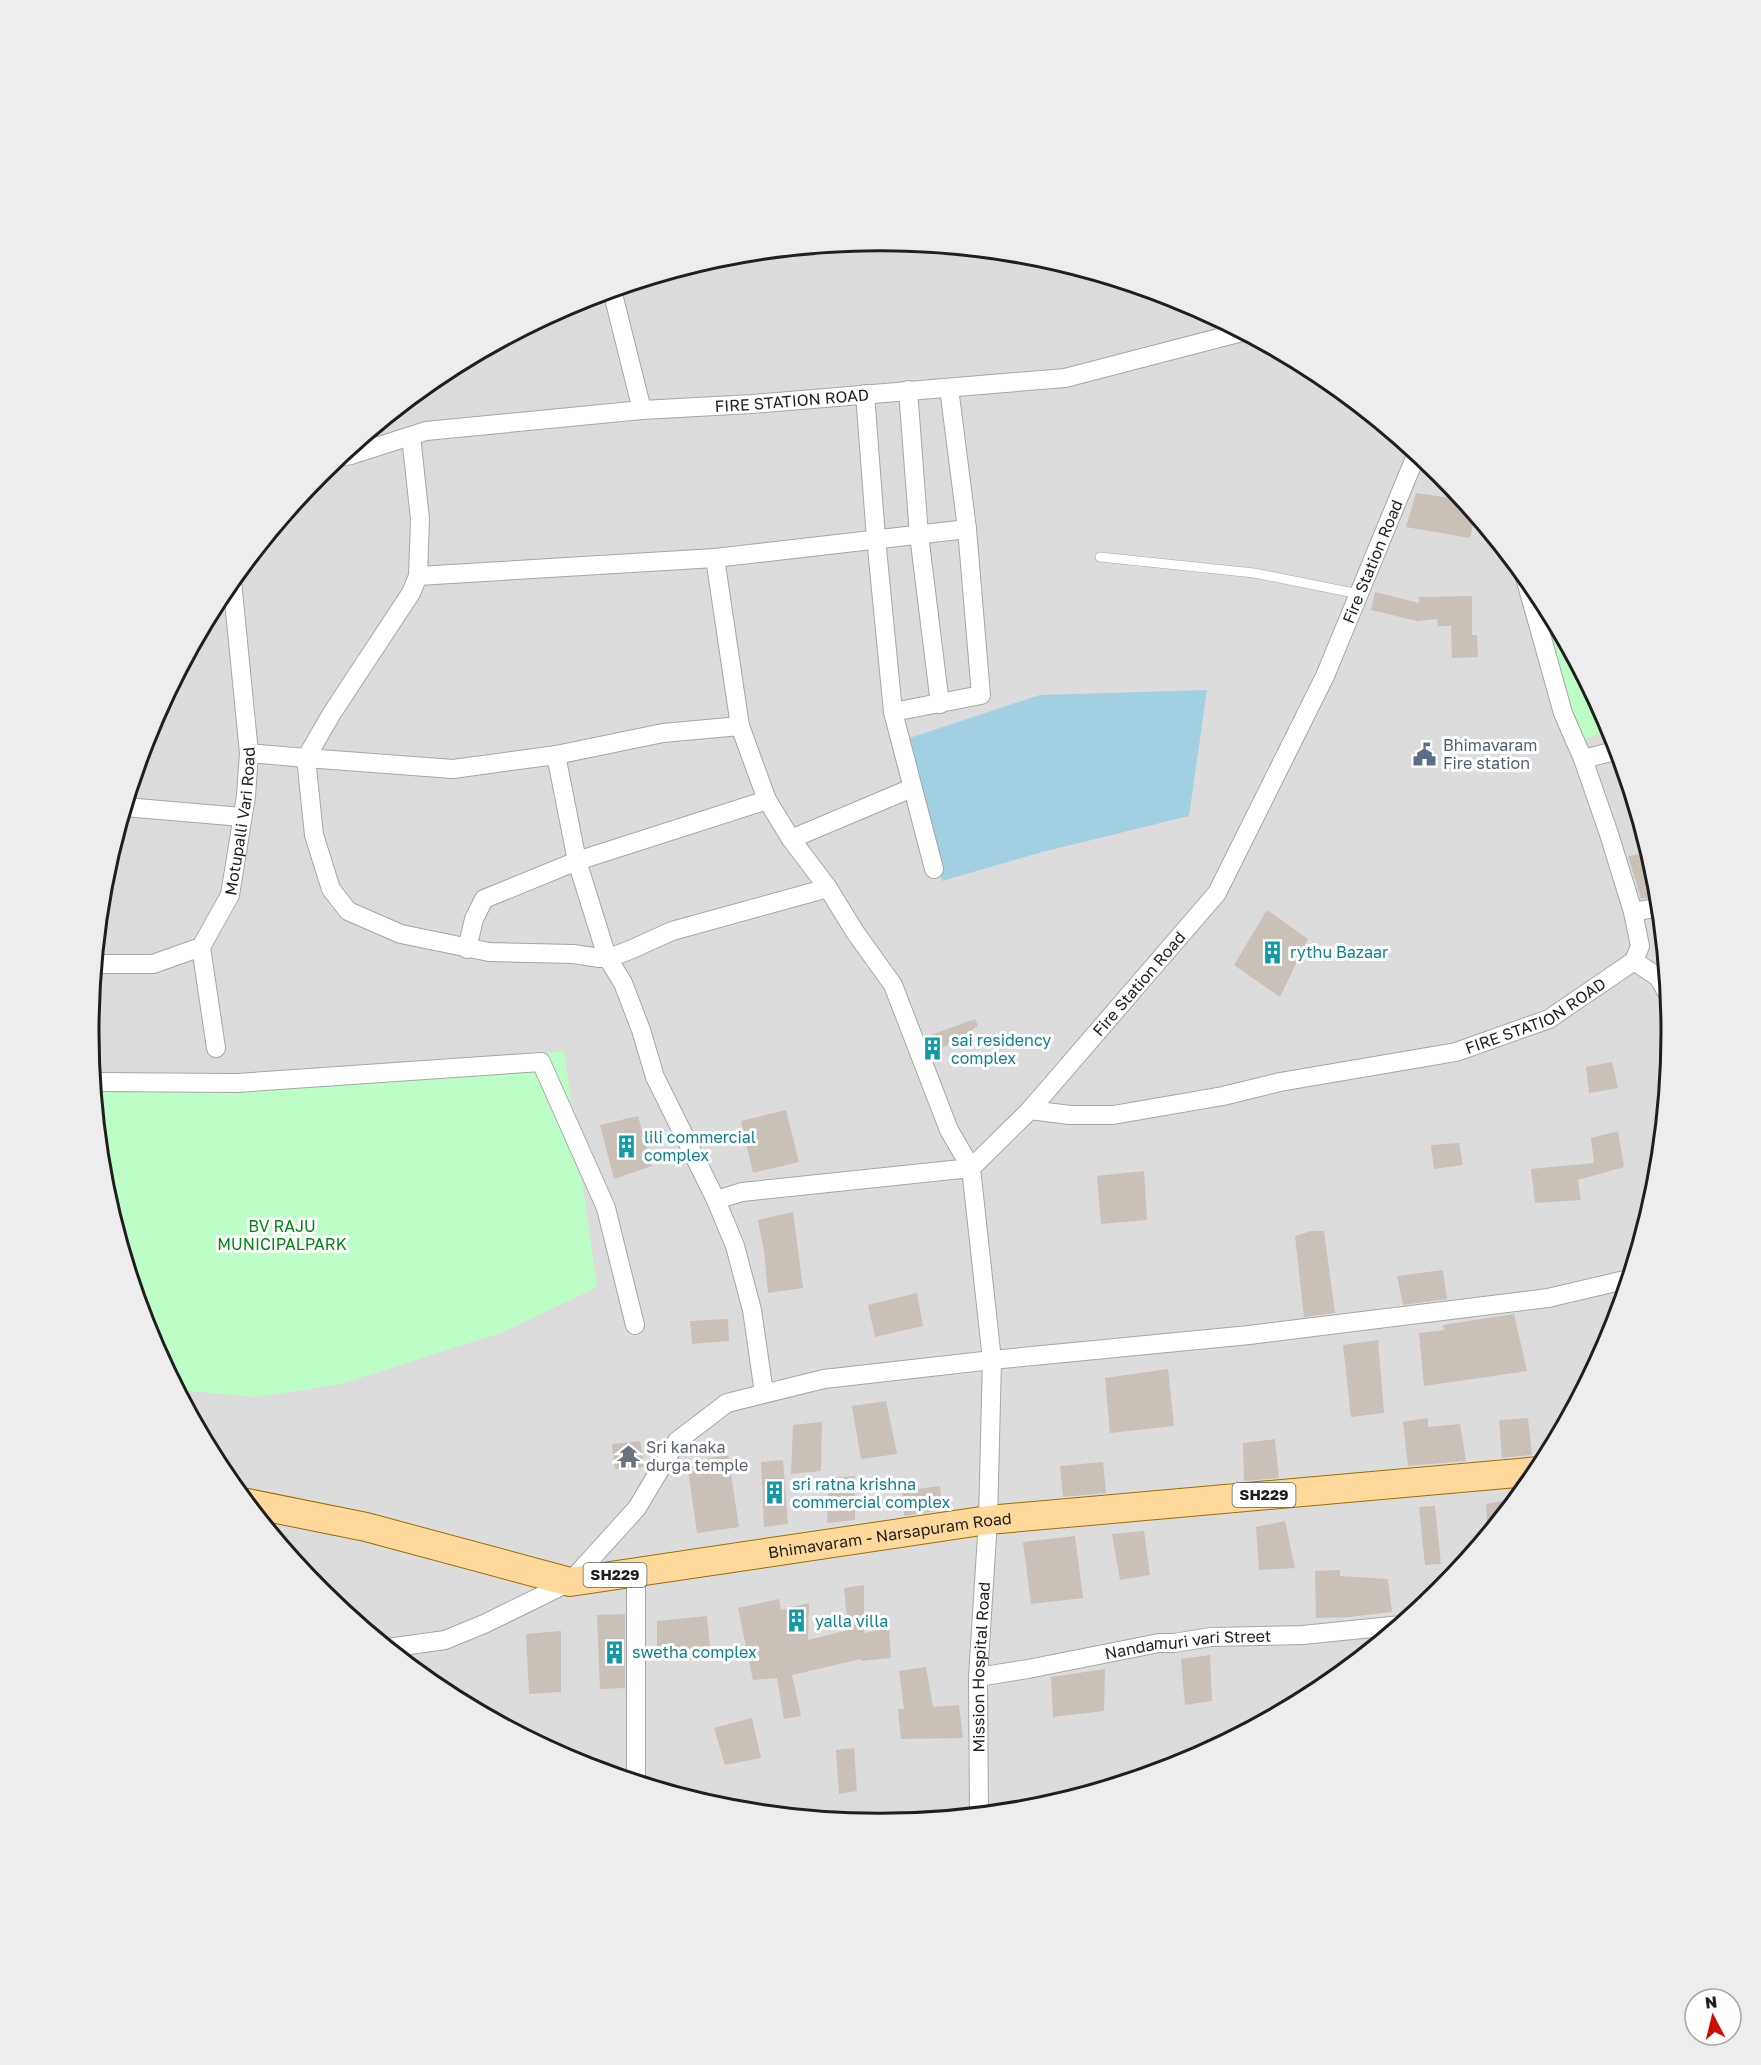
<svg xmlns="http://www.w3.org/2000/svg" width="1761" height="2065" font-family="'Golos Text',sans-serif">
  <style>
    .residential { fill: #dddcdc }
    .park { fill: #bdfec6 }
    .water { fill: #a1d0e2 }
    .building { fill: #c9c0b7 }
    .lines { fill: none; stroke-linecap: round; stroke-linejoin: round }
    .lane-casing { stroke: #a6a6a6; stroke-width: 10 }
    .street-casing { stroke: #a6a6a6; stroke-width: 20 }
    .primary-casing { stroke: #9a6f00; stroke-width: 30 }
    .lane { stroke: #fff; stroke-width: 9 }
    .street { stroke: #fff; stroke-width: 18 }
    .primary { stroke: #ffd99b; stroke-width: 28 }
    .labels { text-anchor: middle; stroke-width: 6; stroke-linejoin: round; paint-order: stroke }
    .shield { fill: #fff; stroke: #626262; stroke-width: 1.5 }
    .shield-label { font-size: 15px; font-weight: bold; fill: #1f1f1f }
    .street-label { font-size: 16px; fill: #1f1f1f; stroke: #fff }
    .service-label { font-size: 16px; fill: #4e5e75; stroke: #fff; text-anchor: start }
    .culture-label { font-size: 16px; fill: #0d838f; stroke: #fff; text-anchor: start }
    .park-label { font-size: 16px; fill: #028815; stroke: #fff }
    .worship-label { font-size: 16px; fill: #5b616d; stroke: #fff; text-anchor: start }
    .rim { fill: none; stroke: #1f1f1f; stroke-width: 3 }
  </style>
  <rect width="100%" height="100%" fill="#f1ede4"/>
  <circle class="residential" cx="880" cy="1033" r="789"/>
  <g class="park">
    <path d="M1548 609 1613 731 1579 740 1544 611Z"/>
    <path d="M564 1051 597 1287 504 1332 341 1384 257 1397 178 1390 149 1335 104 1187 94 1093Z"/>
  </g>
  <path class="water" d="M1207 690 1189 816 1042 852 942 881 906 739 1040 695Z"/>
  <g class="building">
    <path d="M1416 493 1463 500 1475 514 1470 538 1406 527Z"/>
    <path d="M1375 592 1419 603V597L1472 596V635H1477L1478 657 1452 658 1451 626H1438L1437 619 1417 621 1371 610Z"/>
    <path d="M1650 853 1657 878 1659 896 1641 899 1628 856Z"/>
    <path d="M1267 910 1308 939 1280 997 1234 965Z"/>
    <path d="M975 1019 978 1026 932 1054 925 1037Z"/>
    <path d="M1612 1062 1618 1088 1589 1093 1586 1067Z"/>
    <path d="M786 1110 799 1162 753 1173 741 1121Z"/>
    <path d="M638 1116 652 1166 614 1179 600 1125Z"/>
    <path d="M1618 1131 1624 1167 1578 1180 1581 1200 1535 1203 1531 1169 1594 1163 1591 1138Z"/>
    <path d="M1459 1143 1463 1165 1434 1169 1431 1145Z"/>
    <path d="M1144 1171 1147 1220 1101 1224 1097 1176Z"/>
    <path d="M793 1212 803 1288 768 1293 764 1251 758 1220Z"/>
    <path d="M1311 1231H1324L1335 1313 1304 1317 1295 1236Z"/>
    <path d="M1443 1270 1447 1299 1403 1305 1397 1276Z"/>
    <path d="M917 1293 923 1326 875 1337 868 1305Z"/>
    <path d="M1514 1314 1527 1371 1424 1386 1419 1333 1444 1330 1443 1325Z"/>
    <path d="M728 1319 729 1341 692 1344 690 1321Z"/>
    <path d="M1378 1340 1384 1413 1351 1417 1343 1345Z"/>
    <path d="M1168 1369 1174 1426 1110 1433 1105 1378Z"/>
    <path d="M886 1401 897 1454 861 1459 852 1406Z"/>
    <path d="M1428 1418V1427L1460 1424 1466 1461 1408 1466 1403 1422Z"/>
    <path d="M1528 1418 1532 1455 1502 1458 1499 1420Z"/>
    <path d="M822 1422 821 1471 791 1474 793 1425Z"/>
    <path d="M1275 1439 1279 1478 1244 1481 1243 1443Z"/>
    <path d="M640 1441 644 1467 615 1469 612 1444Z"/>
    <path d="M728 1455 739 1527 697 1533 687 1462Z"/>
    <path d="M783 1460 788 1524 764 1527 761 1462Z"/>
    <path d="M1103 1462 1106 1493 1063 1497 1060 1466Z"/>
    <path d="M855 1476V1520L827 1523 829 1478Z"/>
    <path d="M940 1486 942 1510 904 1516 902 1491Z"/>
    <path d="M1502 1501 1505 1515 1488 1534 1486 1504Z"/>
    <path d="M1435 1506 1441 1564 1425 1565 1419 1507Z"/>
    <path d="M1285 1521 1295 1568 1259 1570 1256 1527Z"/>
    <path d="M1144 1531 1150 1575 1120 1580 1112 1534Z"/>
    <path d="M1075 1536 1083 1598 1031 1604 1023 1542Z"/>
    <path d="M1340 1570V1576L1388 1579 1392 1612 1350 1617 1316 1618 1315 1571Z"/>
    <path d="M864 1585V1633L889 1628 891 1658 861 1661V1659L792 1675 801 1716 784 1719 777 1678 753 1680 738 1608 779 1599 781 1610 809 1603 808 1640 848 1630 844 1588Z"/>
    <path d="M625 1614V1688L600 1689 597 1615Z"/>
    <path d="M707 1616 710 1647 657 1652V1621Z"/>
    <path d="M561 1631V1692L529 1694 526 1634Z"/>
    <path d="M1210 1655 1212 1701 1185 1705 1181 1659Z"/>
    <path d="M926 1667 933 1707 959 1705 963 1738 901 1739 898 1709H904L899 1671Z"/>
    <path d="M1105 1669 1104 1711 1053 1717 1051 1677Z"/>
    <path d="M752 1718 761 1758 725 1765 714 1728Z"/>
    <path d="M854 1748 857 1791 839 1794 836 1750Z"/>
  </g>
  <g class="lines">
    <defs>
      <path id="lane" d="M1100 557 1254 573 1359 594"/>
      <g id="street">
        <path d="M612 290 642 410"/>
        <path d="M908 390 919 535 940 704"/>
        <path d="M865 394 876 538 893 712 934 869"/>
        <path d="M411 436 420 519 418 576 411 593 332 713 306 758 453 769 556 755 663 733 740 726"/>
        <path id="s1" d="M339 457 351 455 426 431 642 410 752 404 1065 378 1242 332"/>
        <path d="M715 558 740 726 767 800 791 839 828 888"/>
        <path d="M418 576 715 558 967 529"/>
        <path d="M893 712 981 695 967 529 949 388"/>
        <path d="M249 753 306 758 314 835 331 889 348 911 401 934 489 952 573 954 600 958 614 956 630 950 672 931 828 888 855 932 893 985 949 1130 971 1168 742 1192 716 1200"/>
        <path d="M556 755 577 861 607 957 623 983 641 1030 655 1077 716 1200 735 1246 752 1310 764 1393"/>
        <path d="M1583 759 1619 750"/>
        <path d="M125 807 242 817"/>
        <path d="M791 839 912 788"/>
        <path d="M1633 912 1660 907"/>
        <path d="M201 947 216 1048"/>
        <path d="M467 949 474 919 484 899 577 861 767 800"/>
        <path d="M1634 961 1658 977 1669 996"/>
        <path id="s2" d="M95 964H153L201 947 230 895 246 796 249 753 232 581"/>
        <path d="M93 1082 237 1083 541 1062 606 1208 635 1325"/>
        <path id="s3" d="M1030 1110 1070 1115H1113L1223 1096 1280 1082 1456 1052 1549 1019 1634 961 1640 946 1633 912 1609 834 1583 759 1563 713 1524 574"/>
        <path d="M636 1572V1782"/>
        <path d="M388 1648 445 1640 484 1624 570 1582 637 1508 677 1441 727 1403 824 1379 992 1360 1249 1335 1548 1298 1629 1279"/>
        <path id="s4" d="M978 1677 1028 1669 1159 1643H1174L1211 1637 1303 1635 1401 1625"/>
        <path id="s5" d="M979 1815 978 1677 988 1520 992 1360 971 1168 1030 1110 1217 893 1325 676 1417 453"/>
      </g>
      <g id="primary">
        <path id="s6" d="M247 1503 366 1527 570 1582 988 1520 1540 1471"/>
      </g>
    </defs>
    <use href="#lane" class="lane-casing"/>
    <use href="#street" class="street-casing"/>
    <use href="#primary" class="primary-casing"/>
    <use href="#lane" class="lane"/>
    <use href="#street" class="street"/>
    <use href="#primary" class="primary"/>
  </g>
  <defs>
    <symbol id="civic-bare" viewBox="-9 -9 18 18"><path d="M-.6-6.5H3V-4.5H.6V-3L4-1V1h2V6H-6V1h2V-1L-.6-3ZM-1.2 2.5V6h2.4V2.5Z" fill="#5c6f8a" stroke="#fff" stroke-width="2.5" paint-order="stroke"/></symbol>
    <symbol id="building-bare" viewBox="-9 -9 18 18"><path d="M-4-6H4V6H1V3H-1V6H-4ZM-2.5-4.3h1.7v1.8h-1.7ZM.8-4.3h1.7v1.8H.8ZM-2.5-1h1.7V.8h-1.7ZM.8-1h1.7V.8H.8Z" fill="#0f9aa8" stroke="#fff" stroke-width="2.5" paint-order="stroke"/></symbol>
    <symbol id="temple-bare" viewBox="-9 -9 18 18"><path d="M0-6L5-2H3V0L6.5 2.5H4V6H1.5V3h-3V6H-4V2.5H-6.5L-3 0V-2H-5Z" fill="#6b7280" stroke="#fff" stroke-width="2.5" paint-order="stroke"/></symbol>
  </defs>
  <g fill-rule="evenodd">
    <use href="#civic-bare" x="1408" y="738" width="33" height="33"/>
    <use href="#building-bare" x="1256" y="936" width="33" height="33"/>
    <use href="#building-bare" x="916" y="1032" width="33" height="33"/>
    <use href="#building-bare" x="610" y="1130" width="33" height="33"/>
    <use href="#temple-bare" x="612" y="1440" width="33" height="33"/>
    <use href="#building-bare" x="758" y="1476" width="33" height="33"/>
    <use href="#building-bare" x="780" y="1604" width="33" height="33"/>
    <use href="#building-bare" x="598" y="1636" width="33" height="33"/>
  </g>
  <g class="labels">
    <g class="shield">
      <rect x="1232.5" y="1483" width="63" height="24" rx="4.5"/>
      <rect x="583.5" y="1563" width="63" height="24" rx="4.5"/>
    </g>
    <g class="shield-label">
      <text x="1264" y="1500">SH229</text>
      <text x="615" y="1580">SH229</text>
    </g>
    <g class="street-label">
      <text dy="6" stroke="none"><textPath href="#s1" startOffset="458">FIRE STATION ROAD</textPath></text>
      <text dy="6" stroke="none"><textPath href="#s5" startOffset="1384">Fire Station Road</textPath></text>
      <text dy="6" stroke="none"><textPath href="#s2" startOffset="243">Motupalli Vari Road</textPath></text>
      <text dy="6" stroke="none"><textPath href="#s5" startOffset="898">Fire Station Road</textPath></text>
      <text dy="6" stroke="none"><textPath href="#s3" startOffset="520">FIRE STATION ROAD</textPath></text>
      <text dy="6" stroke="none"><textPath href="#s6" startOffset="656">Bhimavaram - Narsapuram Road</textPath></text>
      <text dy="6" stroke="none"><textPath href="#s4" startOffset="213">Nandamuri vari Street</textPath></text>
      <text dy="6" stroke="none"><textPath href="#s5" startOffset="148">Mission Hospital Road</textPath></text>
    </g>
    <g class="service-label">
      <text x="1443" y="751">Bhimavaram<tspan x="1443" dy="18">Fire station</tspan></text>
    </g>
    <g class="culture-label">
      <text x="1290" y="958">rythu Bazaar</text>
      <text x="951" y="1046">sai residency<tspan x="951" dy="18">complex</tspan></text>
      <text x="644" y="1143">lili commercial<tspan x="644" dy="18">complex</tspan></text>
      <text x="792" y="1490">sri ratna krishna<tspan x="792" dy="18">commercial complex</tspan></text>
      <text x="815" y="1627">yalla villa</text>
      <text x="632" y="1658">swetha complex</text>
    </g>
    <g class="park-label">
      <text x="282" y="1232">BV RAJU<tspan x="282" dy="18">MUNICIPALPARK</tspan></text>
    </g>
    <g class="worship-label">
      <text x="646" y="1453">Sri kanaka<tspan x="646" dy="18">durga temple</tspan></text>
    </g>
  </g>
  <path d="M0 0H1761V2065H0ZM99 1032a781 781 0 1 1 1562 0a781 781 0 1 1-1562 0Z" fill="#ededed" fill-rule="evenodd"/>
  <path class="rim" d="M99 1032a781 781 0 1 1 1562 0a781 781 0 1 1-1562 0Z"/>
  <g transform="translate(1713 2017) rotate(353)"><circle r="28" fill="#ffffff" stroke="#a5a5a5" stroke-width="1.5"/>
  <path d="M0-4.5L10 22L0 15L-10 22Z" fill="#ce0c00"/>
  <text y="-9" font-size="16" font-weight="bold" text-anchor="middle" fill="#1f1f1f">N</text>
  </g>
</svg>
